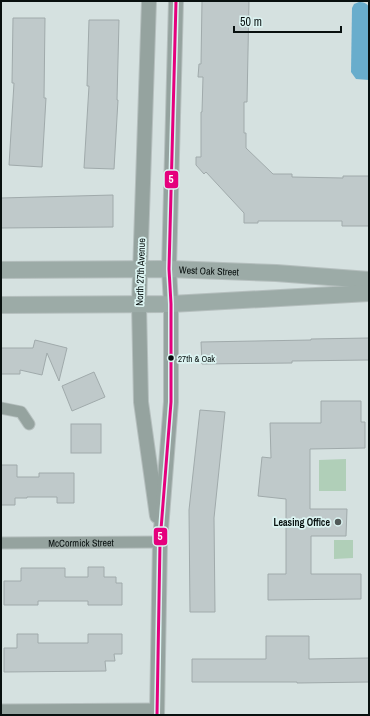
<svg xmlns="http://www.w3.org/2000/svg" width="370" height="716" font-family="'Archivo Narrow',sans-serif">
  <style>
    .green { fill: #b0cfb8 }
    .water { fill: #69adcc }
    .building { fill: #bfc9ca; stroke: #a0aaab }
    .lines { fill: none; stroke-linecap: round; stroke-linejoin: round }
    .minor-casing { stroke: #b5bfbe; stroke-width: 13 }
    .tertiary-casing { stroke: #b5bfbe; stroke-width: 16 }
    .secondary-casing { stroke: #b5bfbe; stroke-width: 18 }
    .minor { stroke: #95a39f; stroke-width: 11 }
    .tertiary { stroke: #95a39f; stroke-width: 14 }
    .secondary { stroke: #9caba7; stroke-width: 16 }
    .bus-1-casing { stroke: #dcf4f2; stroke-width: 6 }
    .bus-1 { stroke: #e5007d; stroke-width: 3 }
    .bus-dot { fill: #08100f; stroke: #dcf4f2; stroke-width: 1.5 }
    .poi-dot { fill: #505958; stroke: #dcf4f2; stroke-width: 1.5 }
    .labels { text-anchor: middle; stroke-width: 3.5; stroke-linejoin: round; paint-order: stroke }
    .bus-label { font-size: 9px; fill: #08100f; stroke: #dcf4f2; text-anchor: start }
    .street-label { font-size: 10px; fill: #08100f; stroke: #dcf4f2 }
    .poi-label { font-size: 10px; font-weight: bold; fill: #08100f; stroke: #dcf4f2; text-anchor: end }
    .line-badge { stroke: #dcf4f2; stroke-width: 1.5 }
    .badge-label { font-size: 11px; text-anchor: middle; font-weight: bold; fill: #fff }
  </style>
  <rect width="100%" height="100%" fill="#d5e1e0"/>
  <g class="green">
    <path d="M346 459V491H319V460Z"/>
    <path d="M334 540H353V558L334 559Z"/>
  </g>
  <path class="water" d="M359 2C363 2 367 3 369 7V80L356 79 351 72 352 8 354 4Z"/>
  <g class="building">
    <path d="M202 1H249L247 102H244V133H246V148L273 174H292V177L343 178V176H369V226H342V221H258V223H244V213L206 172 204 174 196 165V157H201V112H202L203 77H198L199 64H201Z"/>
    <path d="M13 18H45L44 98H46L42 167 9 165 14 83H12Z"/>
    <path d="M89 20H119L117 100H118L114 169 84 168 89 86H87Z"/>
    <path d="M113 195V227L1 228V198Z"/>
    <path d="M369 338V360L292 361V363L202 364 201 342 311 340V339Z"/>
    <path d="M35 340 67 348 59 381 47 353 42 375 20 370V374H1V348H33Z"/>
    <path d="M94 372 105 397 72 411 62 386Z"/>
    <path d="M321 401H361V422H365V448L310 449V509H347L346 536H311V574H361V599L268 600V574H286V499L258 496 262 457 271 458 270 423H321Z"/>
    <path d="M200 410 225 412 214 518 215 612H190L189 510Z"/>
    <rect x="71" y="424" width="30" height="29"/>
    <path d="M1 465H17V477H39V473H74V503H57V497H27V498H15V505H1Z"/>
    <path d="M88 567H104V577H116V583H122V605H88V601H38V605H4V581H21V568H65V577H88Z"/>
    <path d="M17 634H38V643H88V634H122V654H114L115 661H105L106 671 4 672V648H17Z"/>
    <path d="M266 636H309V659L369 658V682L297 683V682H192V659H266Z"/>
  </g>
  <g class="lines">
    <defs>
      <g id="minor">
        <path d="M1 408 21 412 29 424"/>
        <path id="s1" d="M1 543 160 542"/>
        <path d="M1 710 157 709"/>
      </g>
      <g id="tertiary">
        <path d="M149 1 139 304 141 402 157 516"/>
        <path d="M157 715 160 542 171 402V304L169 269 176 1"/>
      </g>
      <g id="secondary">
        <path id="s2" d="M1 270 169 269 276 273 369 280"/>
        <path d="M1 305 171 304 369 293"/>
      </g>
    </defs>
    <use href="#minor" class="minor-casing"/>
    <use href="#tertiary" class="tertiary-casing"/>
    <use href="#secondary" class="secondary-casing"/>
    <use href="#minor" class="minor"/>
    <use href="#tertiary" class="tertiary"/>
    <use href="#secondary" class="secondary"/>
    <defs>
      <path id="bus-1" d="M157 715 160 542 171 402V304L169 269 176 1"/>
    </defs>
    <use href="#bus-1" class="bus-1-casing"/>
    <use href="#bus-1" class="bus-1"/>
  </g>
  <circle class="bus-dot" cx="171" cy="358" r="3.5"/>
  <circle class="poi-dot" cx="338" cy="522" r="4"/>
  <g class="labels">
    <g class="bus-label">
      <text x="178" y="362">27th &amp; Oak</text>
    </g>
    <g class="street-label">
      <text dy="4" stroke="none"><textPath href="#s2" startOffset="208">West Oak Street</textPath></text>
      <text transform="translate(140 272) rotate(-88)" y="4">North 27th Avenue</text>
      <text dy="4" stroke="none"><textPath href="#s1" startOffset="80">McCormick Street</textPath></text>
    </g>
    <g class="poi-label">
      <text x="330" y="526">Leasing Office</text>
    </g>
  </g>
  <g class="line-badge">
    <rect x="164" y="170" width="15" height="19" rx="4" fill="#e5007d"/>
    <rect x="153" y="527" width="15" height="19" rx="4" fill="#e5007d"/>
  </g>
  <g class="badge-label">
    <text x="171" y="183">5</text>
    <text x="160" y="540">5</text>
  </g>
  <rect width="370" height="716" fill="none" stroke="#08100f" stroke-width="4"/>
  <path d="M234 26v6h107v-6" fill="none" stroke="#08100f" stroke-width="2"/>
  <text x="240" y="26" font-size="12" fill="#08100f" stroke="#dcf4f2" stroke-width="3" paint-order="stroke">50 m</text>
</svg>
